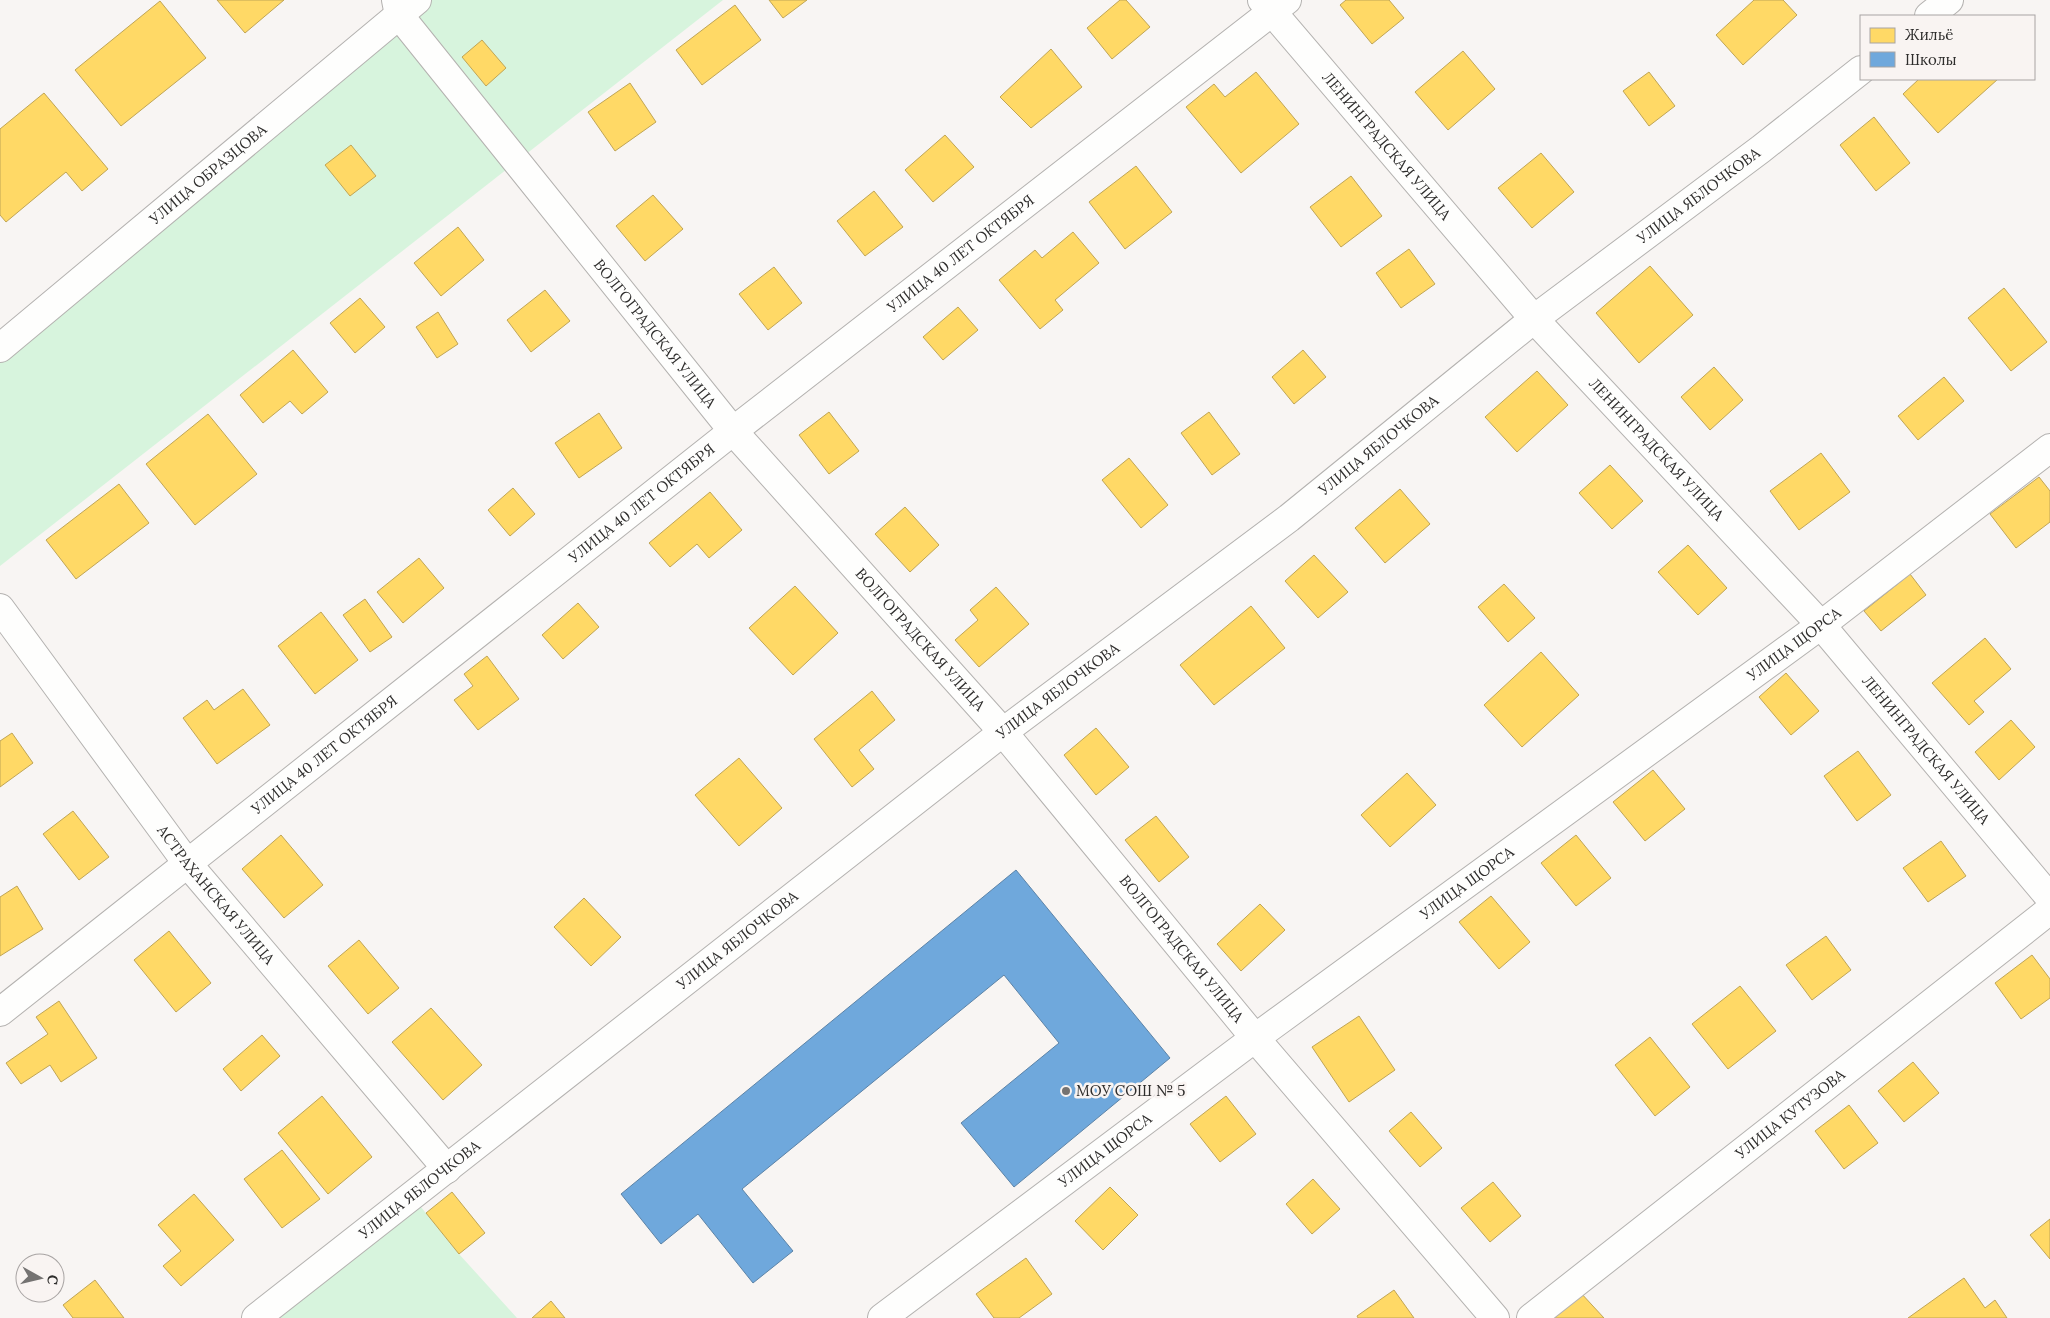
<svg xmlns="http://www.w3.org/2000/svg" width="2050" height="1318" font-family="Lora,serif">
  <style>
    .green { fill: #d7f4dd }
    .homes { fill: #ffd966; stroke: #c0a555 }
    .schools { fill: #6fa8dc; stroke: #5c83a7 }
    .lines { fill: none; stroke-linecap: round; stroke-linejoin: round }
    .minor-casing { stroke: #b4b2b0; stroke-width: 30 }
    .minor { stroke: #fefefd; stroke-width: 28 }
    .poi-dot { fill: #757372; stroke: #f9f4f2; stroke-width: 2 }
    .labels { text-anchor: middle; stroke-width: 5; stroke-linejoin: round; paint-order: stroke }
    .street-label { font-size: 15px; fill: #2e2d2c; stroke: #f9f4f2 }
    .poi-label { font-size: 15px; fill: #2e2d2c; stroke: #f9f4f2; text-anchor: start }
  </style>
  <rect width="100%" height="100%" fill="#f8f5f3"/>
  <g class="green">
    <path d="M417 0H723L0 566V348Z"/>
    <path d="M412 1196 459 1254 517 1318H256Z"/>
  </g>
  <g class="homes">
    <path d="M217 0H284L245 33Z"/>
    <path d="M769 0H807L783 18Z"/>
    <path d="M1120 0H1126L1150 27 1112 59 1087 28Z"/>
    <path d="M1346 0H1389L1404 18 1372 44 1340 5Z"/>
    <path d="M1754 0H1783L1797 15 1743 65 1716 35Z"/>
    <path d="M160 1 206 58 121 126 75 70Z"/>
    <path d="M735 5 761 40 702 85 676 50Z"/>
    <path d="M482 40 506 68 486 86 462 57Z"/>
    <path d="M1051 49 1082 87 1031 128 1000 97Z"/>
    <path d="M1463 51 1495 89 1448 130 1415 92Z"/>
    <path d="M1256 72 1299 124 1241 173 1186 107 1214 84 1225 97Z"/>
    <path d="M1649 72 1675 106 1649 126 1623 91Z"/>
    <path d="M1919 79H1998L1938 133 1903 94Z"/>
    <path d="M630 83 656 122 615 151 588 112Z"/>
    <path d="M44 93 108 169 82 191 66 172 6 222 0 215V129Z"/>
    <path d="M1874 117 1910 163 1876 191 1840 145Z"/>
    <path d="M945 135 974 167 933 202 905 170Z"/>
    <path d="M351 145 376 176 350 196 325 165Z"/>
    <path d="M1541 153 1574 192 1532 228 1498 188Z"/>
    <path d="M1136 166 1172 212 1125 249 1089 202Z"/>
    <path d="M1351 176 1382 216 1341 247 1310 207Z"/>
    <path d="M874 191 903 227 865 256 837 221Z"/>
    <path d="M653 195 683 229 645 261 616 226Z"/>
    <path d="M458 227 484 260 441 296 414 263Z"/>
    <path d="M1073 232 1099 263 1055 300 1063 310 1040 329 999 280 1035 250 1042 258Z"/>
    <path d="M1409 249 1435 284 1401 308 1376 273Z"/>
    <path d="M1650 266 1693 315 1639 363 1596 313Z"/>
    <path d="M774 267 802 303 768 330 739 294Z"/>
    <path d="M2004 288 2047 342 2011 371 1968 318Z"/>
    <path d="M545 290 570 321 531 352 507 320Z"/>
    <path d="M360 298 385 327 355 353 330 323Z"/>
    <path d="M958 307 978 330 943 360 923 337Z"/>
    <path d="M438 312 458 344 437 358 416 327Z"/>
    <path d="M293 350 328 392 302 414 290 401 263 423 240 395Z"/>
    <path d="M1303 350 1326 377 1294 404 1272 377Z"/>
    <path d="M1714 367 1743 400 1710 430 1681 397Z"/>
    <path d="M1537 371 1568 405 1517 452 1485 417Z"/>
    <path d="M1944 377 1964 401 1918 440 1898 416Z"/>
    <path d="M829 412 859 451 829 474 799 435Z"/>
    <path d="M1209 412 1240 454 1212 475 1181 433Z"/>
    <path d="M599 413 622 448 579 478 555 443Z"/>
    <path d="M208 414 257 474 195 525 146 464Z"/>
    <path d="M1821 453 1850 492 1799 530 1770 491Z"/>
    <path d="M1129 458 1168 505 1141 528 1102 480Z"/>
    <path d="M1610 465 1643 501 1612 529 1579 493Z"/>
    <path d="M2039 477 2050 491V522L2016 548 1990 514Z"/>
    <path d="M119 484 149 523 76 579 46 540Z"/>
    <path d="M513 488 535 514 510 536 488 510Z"/>
    <path d="M1400 489 1430 524 1385 563 1355 528Z"/>
    <path d="M710 492 742 530 709 558 697 544 670 567 649 543Z"/>
    <path d="M905 507 939 545 910 572 875 534Z"/>
    <path d="M1688 545 1727 588 1698 615 1658 572Z"/>
    <path d="M1314 555 1348 592 1318 618 1285 581Z"/>
    <path d="M419 558 444 588 403 623 377 592Z"/>
    <path d="M1910 574 1926 595 1881 631 1864 611Z"/>
    <path d="M1504 584 1535 618 1508 642 1478 607Z"/>
    <path d="M795 586 838 633 793 675 749 628Z"/>
    <path d="M996 587 1029 624 979 667 955 640 978 620 970 610Z"/>
    <path d="M365 599 392 637 370 652 343 615Z"/>
    <path d="M578 603 599 627 563 659 542 635Z"/>
    <path d="M1251 606 1285 648 1214 705 1180 665Z"/>
    <path d="M321 612 358 660 315 694 278 646Z"/>
    <path d="M1985 638 2011 669 1974 701 1984 712 1969 725 1932 683Z"/>
    <path d="M1541 652 1579 695 1522 747 1484 705Z"/>
    <path d="M487 656 519 699 478 730 454 700 473 686 464 674Z"/>
    <path d="M1786 673 1819 711 1791 735 1759 697Z"/>
    <path d="M243 689 270 725 217 764 183 718 207 700 214 710Z"/>
    <path d="M872 691 895 720 859 750 874 769 852 787 814 739Z"/>
    <path d="M2011 720 2035 747 1999 780 1975 752Z"/>
    <path d="M1096 728 1129 767 1096 795 1064 755Z"/>
    <path d="M12 733 33 763 0 787V741Z"/>
    <path d="M1858 751 1891 795 1857 821 1824 776Z"/>
    <path d="M739 758 782 808 739 846 695 795Z"/>
    <path d="M1653 770 1685 809 1645 841 1613 802Z"/>
    <path d="M1407 773 1436 805 1390 847 1361 815Z"/>
    <path d="M73 811 109 857 79 880 43 834Z"/>
    <path d="M1156 816 1189 857 1159 882 1125 840Z"/>
    <path d="M281 835 323 885 284 918 242 869Z"/>
    <path d="M1576 835 1611 878 1576 906 1541 863Z"/>
    <path d="M1941 841 1966 876 1928 902 1903 868Z"/>
    <path d="M17 886 43 929 0 956V897Z"/>
    <path d="M1491 896 1530 942 1499 969 1459 922Z"/>
    <path d="M584 898 621 937 591 966 554 927Z"/>
    <path d="M1260 904 1285 930 1241 971 1217 944Z"/>
    <path d="M169 931 211 983 176 1012 134 960Z"/>
    <path d="M1826 936 1851 970 1812 1000 1786 965Z"/>
    <path d="M359 940 399 988 368 1014 328 966Z"/>
    <path d="M2032 955 2050 979V998L2021 1019 1995 983Z"/>
    <path d="M1740 986 1776 1031 1728 1069 1692 1024Z"/>
    <path d="M59 1001 97 1058 61 1082 50 1065 21 1084 6 1063 48 1034 36 1017Z"/>
    <path d="M431 1008 482 1065 443 1100 392 1042Z"/>
    <path d="M1359 1016 1395 1070 1349 1102 1312 1047Z"/>
    <path d="M262 1035 280 1056 241 1091 223 1069Z"/>
    <path d="M1650 1037 1690 1087 1655 1116 1615 1065Z"/>
    <path d="M1913 1062 1939 1093 1904 1122 1878 1091Z"/>
    <path d="M322 1096 372 1157 328 1194 278 1133Z"/>
    <path d="M1226 1096 1256 1134 1220 1162 1190 1124Z"/>
    <path d="M1849 1105 1878 1143 1844 1169 1815 1131Z"/>
    <path d="M1411 1112 1442 1148 1420 1167 1389 1131Z"/>
    <path d="M282 1150 320 1199 282 1228 244 1179Z"/>
    <path d="M1313 1179 1340 1209 1312 1234 1286 1204Z"/>
    <path d="M1493 1182 1521 1216 1490 1242 1461 1208Z"/>
    <path d="M1110 1187 1138 1215 1103 1250 1075 1221Z"/>
    <path d="M452 1192 485 1233 459 1254 426 1213Z"/>
    <path d="M194 1194 234 1240 181 1286 163 1266 181 1251 158 1225Z"/>
    <path d="M2050 1219V1259L2030 1235Z"/>
    <path d="M1026 1258 1052 1294 1019 1318H994L976 1294Z"/>
    <path d="M1964 1278 1985 1308 1995 1300 2007 1318H1908Z"/>
    <path d="M95 1280 124 1318H73L63 1305Z"/>
    <path d="M1394 1290 1414 1318H1358L1357 1316Z"/>
    <path d="M1580 1292 1604 1318H1553Z"/>
    <path d="M551 1301 565 1318H532Z"/>
  </g>
  <path class="schools" d="M1016 870 1170 1058 1014 1187 961 1123 1059 1043 1004 975 742 1189 793 1251 753 1283 698 1214 661 1244 621 1194Z"/>
  <g class="lines">
    <defs>
      <g id="minor">
        <path id="s1" d="M396 0 399 15 733 431 1003 732 1255 1038 1495 1318"/>
        <path id="s2" d="M1262 0 1534 319 1821 625 2050 898"/>
        <path d="M1929 16 1949 0"/>
        <path id="s3" d="M0 348 417 0"/>
        <path id="s4" d="M0 608 187 863 447 1169"/>
        <path id="s5" d="M0 1012 733 431 1287 0"/>
        <path id="s6" d="M256 1318 1003 732 1289 518 1534 319 1761 149 1861 70"/>
        <path id="s7" d="M882 1318 1255 1038 1821 625 2050 448"/>
        <path id="s8" d="M1531 1318 2050 910"/>
      </g>
    </defs>
    <use href="#minor" class="minor-casing"/>
    <use href="#minor" class="minor"/>
  </g>
  <circle class="poi-dot" cx="1066" cy="1091" r="5"/>
  <g class="labels">
    <g class="street-label">
      <text dy="5" stroke="none"><textPath href="#s2" startOffset="192">ЛЕНИНГРАДСКАЯ УЛИЦА</textPath></text>
      <text dy="5" stroke="none"><textPath href="#s3" startOffset="271">УЛИЦА ОБРАЗЦОВА</textPath></text>
      <text dy="5" stroke="none"><textPath href="#s6" startOffset="1828">УЛИЦА ЯБЛОЧКОВА</textPath></text>
      <text dy="5" stroke="none"><textPath href="#s5" startOffset="1224">УЛИЦА 40 ЛЕТ ОКТЯБРЯ</textPath></text>
      <text dy="5" stroke="none"><textPath href="#s1" startOffset="424">ВОЛГОГРАДСКАЯ УЛИЦА</textPath></text>
      <text dy="5" stroke="none"><textPath href="#s6" startOffset="1422">УЛИЦА ЯБЛОЧКОВА</textPath></text>
      <text dy="5" stroke="none"><textPath href="#s2" startOffset="598">ЛЕНИНГРАДСКАЯ УЛИЦА</textPath></text>
      <text dy="5" stroke="none"><textPath href="#s5" startOffset="819">УЛИЦА 40 ЛЕТ ОКТЯБРЯ</textPath></text>
      <text dy="5" stroke="none"><textPath href="#s1" startOffset="829">ВОЛГОГРАДСКАЯ УЛИЦА</textPath></text>
      <text dy="5" stroke="none"><textPath href="#s7" startOffset="1134">УЛИЦА ЩОРСА</textPath></text>
      <text dy="5" stroke="none"><textPath href="#s6" startOffset="1018">УЛИЦА ЯБЛОЧКОВА</textPath></text>
      <text dy="5" stroke="none"><textPath href="#s2" startOffset="1002">ЛЕНИНГРАДСКАЯ УЛИЦА</textPath></text>
      <text dy="5" stroke="none"><textPath href="#s5" startOffset="414">УЛИЦА 40 ЛЕТ ОКТЯБРЯ</textPath></text>
      <text dy="5" stroke="none"><textPath href="#s7" startOffset="729">УЛИЦА ЩОРСА</textPath></text>
      <text dy="5" stroke="none"><textPath href="#s4" startOffset="359">АСТРАХАНСКАЯ УЛИЦА</textPath></text>
      <text dy="5" stroke="none"><textPath href="#s6" startOffset="612">УЛИЦА ЯБЛОЧКОВА</textPath></text>
      <text dy="5" stroke="none"><textPath href="#s1" startOffset="1234">ВОЛГОГРАДСКАЯ УЛИЦА</textPath></text>
      <text dy="5" stroke="none"><textPath href="#s8" startOffset="330">УЛИЦА КУТУЗОВА</textPath></text>
      <text dy="5" stroke="none"><textPath href="#s7" startOffset="279">УЛИЦА ЩОРСА</textPath></text>
      <text dy="5" stroke="none"><textPath href="#s6" startOffset="208">УЛИЦА ЯБЛОЧКОВА</textPath></text>
    </g>
    <g class="poi-label">
      <text x="1076" y="1096">МОУ СОШ № 5</text>
    </g>
  </g>
  <rect x="1860" y="15" width="175" height="65" fill="#f9f4f2" stroke="#a8a4a3"/>
  <rect x="1870" y="28" width="25" height="15" fill="#ffd966" stroke="#a8a4a3"/>
  <text x="1905" y="40" font-size="15" fill="#2e2d2c">Жильё</text>
  <rect x="1870" y="52" width="25" height="15" fill="#6fa8dc" stroke="#a8a4a3"/>
  <text x="1905" y="65" font-size="15" fill="#2e2d2c">Школы</text>
  <g transform="translate(40 1278) rotate(98)"><circle r="24" fill="#f9f4f2" stroke="#a8a4a3"/>
  <path d="M0-4L9 19L0 12L-9 19Z" fill="#757372"/>
  <text y="-8" font-size="14" font-weight="bold" text-anchor="middle" fill="#2e2d2c">С</text>
  </g>
</svg>
